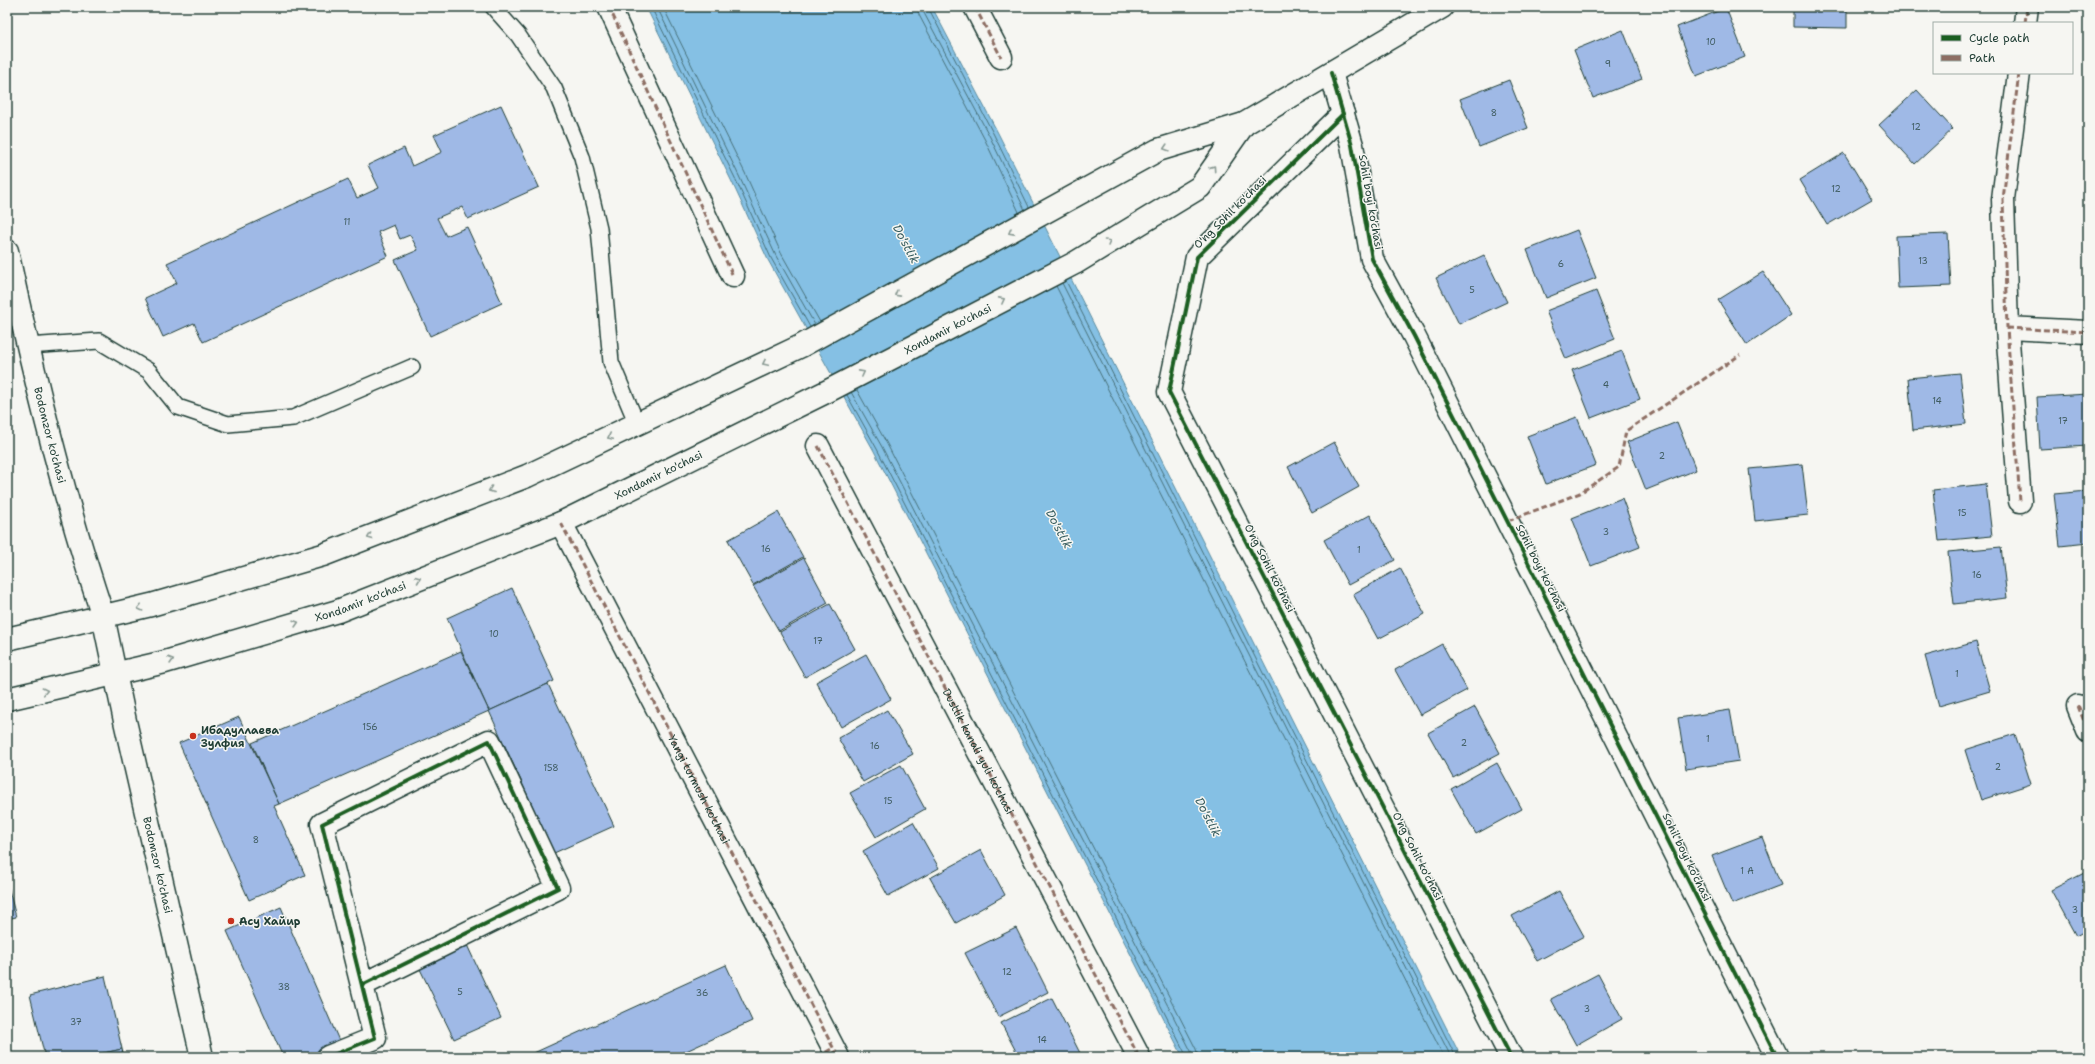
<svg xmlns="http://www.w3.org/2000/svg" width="2095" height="1064" font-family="'Shantell Sans',sans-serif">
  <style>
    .water { fill: #85c0e4; stroke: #5c8c9e }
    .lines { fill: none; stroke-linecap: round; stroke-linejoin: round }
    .shore { stroke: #48717a; stroke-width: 1 }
    .building { fill: #9fb9e6; stroke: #1f3d34 }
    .lane-casing { stroke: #1f3d34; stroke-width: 18 }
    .street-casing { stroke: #1f3d34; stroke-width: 25 }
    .secondary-casing { stroke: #1f3d34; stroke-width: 25 }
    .lane { stroke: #f6f6f2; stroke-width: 15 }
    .street { stroke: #f6f6f2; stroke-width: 22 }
    .secondary { stroke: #f6f6f2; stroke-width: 22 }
    .quiet { stroke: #8d6e63; stroke-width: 3; stroke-dasharray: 6 3; stroke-linecap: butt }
    .cycleway-casing { stroke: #f6f6f2; stroke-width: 6 }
    .cycleway { stroke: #1b5e20; stroke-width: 4 }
    .oneway { stroke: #8a9a93 }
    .poi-dot { fill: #c8321e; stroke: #f6f6f2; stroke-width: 1.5 }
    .labels { text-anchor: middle; stroke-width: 3; stroke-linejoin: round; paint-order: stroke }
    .number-label { font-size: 9px; fill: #3f5c60 }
    .street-label { font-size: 11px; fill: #1f3d34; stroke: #f6f6f2 }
    .poi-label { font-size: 11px; font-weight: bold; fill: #1f3d34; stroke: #f6f6f2; text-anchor: start }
    .water-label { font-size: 12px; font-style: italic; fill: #385e60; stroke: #f6f6f2 }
  </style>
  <rect width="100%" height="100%" fill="#f6f6f2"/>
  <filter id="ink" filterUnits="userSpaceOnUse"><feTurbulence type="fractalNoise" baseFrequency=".025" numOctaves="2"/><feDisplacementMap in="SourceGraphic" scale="8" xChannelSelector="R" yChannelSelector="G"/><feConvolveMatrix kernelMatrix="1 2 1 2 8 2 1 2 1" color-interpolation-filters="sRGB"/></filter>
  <g filter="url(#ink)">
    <path class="water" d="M646 7H932L998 133 1461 1057H1183L874 451 768 260 731 180Z"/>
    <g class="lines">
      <g class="shore">
        <path d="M651 7 735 178 771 258 810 327"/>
        <path d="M657 7 739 176 776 256 815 325"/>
        <path d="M663 7 745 173 781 253 820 322"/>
        <path d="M917 7 919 15 985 140 1019 212"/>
        <path d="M923 7 924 13 990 137 1025 210"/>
        <path d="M928 7 994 135 1029 207"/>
        <path d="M1066 281 1456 1057"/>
        <path d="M1062 283 1451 1057"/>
        <path d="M1056 286 1444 1057"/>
        <path d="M857 390 887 444 1196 1049 1198 1057"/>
        <path d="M851 392 882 447 1191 1051 1192 1057"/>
        <path d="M847 395 877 449 1187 1057"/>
      </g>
    </g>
    <g class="building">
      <path d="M1793 7H1847V28L1793 27Z"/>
      <path d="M1726 8 1745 57 1696 76 1677 27Z"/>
      <path d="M1623 30 1642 79 1593 98 1574 50Z"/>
      <path d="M1509 80 1528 128 1479 147 1460 99Z"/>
      <path d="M1917 90 1953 129 1915 164 1879 125Z"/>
      <path d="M501 105 539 187 468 219 462 207 437 218 446 236 467 227 502 303 430 336 395 260 418 250 410 235 400 239 394 225 378 232 388 256 203 342 194 323 163 337 145 298 177 283 167 263 348 179 357 198 379 188 368 165 404 148 412 166 442 152 434 135Z"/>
      <path d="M1844 153 1872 199 1827 225 1800 180Z"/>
      <path d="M1577 230 1596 278 1546 298 1527 250Z"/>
      <path d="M1948 234 1951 286 1898 288 1896 236Z"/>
      <path d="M1484 255 1507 302 1459 324 1436 278Z"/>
      <path d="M1763 272 1791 315 1747 345 1718 300Z"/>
      <path d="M1596 291 1615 339 1566 359 1546 311Z"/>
      <path d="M1622 351 1640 399 1591 418 1572 370Z"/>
      <path d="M1960 373 1966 424 1913 430 1908 378Z"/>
      <path d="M2088 394V446L2040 449 2037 397Z"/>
      <path d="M1577 417 1596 465 1546 484 1527 436Z"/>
      <path d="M1677 422 1696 470 1646 490 1627 442Z"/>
      <path d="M1334 442 1359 487 1312 513 1288 467Z"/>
      <path d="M1802 464 1808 515 1755 521 1749 469Z"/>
      <path d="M1986 484 1992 536 1939 541 1933 490Z"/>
      <path d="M2088 491V543L2060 546 2054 494Z"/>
      <path d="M1622 498 1640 547 1591 566 1572 518Z"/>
      <path d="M778 512 803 557 753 585 728 540Z"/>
      <path d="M1370 515 1395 560 1348 585 1324 540Z"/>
      <path d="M2001 547 2007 598 1954 604 1948 552Z"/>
      <path d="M804 558 828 603 779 631 753 586Z"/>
      <path d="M1400 568 1425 614 1378 639 1353 594Z"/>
      <path d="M512 588 554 681 489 711 447 618Z"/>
      <path d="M830 604 855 649 805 677 780 632Z"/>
      <path d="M1976 642 1990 691 1939 706 1925 656Z"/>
      <path d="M1442 644 1467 690 1420 715 1395 670Z"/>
      <path d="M461 651 489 711 279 804 252 743Z"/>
      <path d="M866 654 891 699 841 727 816 682Z"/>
      <path d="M548 684 614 826 554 853 489 711Z"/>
      <path d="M1475 707 1500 753 1453 778 1428 733Z"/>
      <path d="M887 710 913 754 863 782 838 738Z"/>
      <path d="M1730 710 1739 761 1686 769 1678 718Z"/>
      <path d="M239 717 279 804 274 806 305 875 249 900 179 743Z"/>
      <path d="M2015 734 2031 784 1981 800 1965 750Z"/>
      <path d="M1497 763 1522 809 1476 834 1451 789Z"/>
      <path d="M901 765 925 809 876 837 850 793Z"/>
      <path d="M913 822 939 868 888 896 863 851Z"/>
      <path d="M1762 837 1781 885 1732 904 1712 856Z"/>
      <path d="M981 850 1005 895 956 923 930 878Z"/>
      <path d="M2088 871V929L2076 936 2051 890Z"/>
      <path d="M7 882 16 917 7 919Z"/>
      <path d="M1559 891 1584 936 1537 961 1512 916Z"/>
      <path d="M281 907 340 1043 307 1057H283L227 931Z"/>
      <path d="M1016 928 1048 992 998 1017 965 953Z"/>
      <path d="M467 945 501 1018 454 1039 419 967Z"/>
      <path d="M726 965 752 1021 673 1057H525Z"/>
      <path d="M1598 974 1622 1019 1576 1045 1551 999Z"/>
      <path d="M105 976 122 1049 86 1057H45L30 995Z"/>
      <path d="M1052 998 1082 1057H1019L1001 1023Z"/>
      <path d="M122 1049 124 1057H86Z"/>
    </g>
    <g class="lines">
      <defs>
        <g id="lane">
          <path d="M493 7 518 35 554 88 582 157 599 228 611 362 637 424"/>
          <path d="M28 346 99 341 149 371 178 407 228 424 293 418 412 367"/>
        </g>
        <g id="street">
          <path d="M609 7 733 276"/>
          <path d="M975 7 1001 57"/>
          <path d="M2025 23 2027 7"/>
          <path d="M1331 73 1352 145 1372 259 1414 336 1777 1057"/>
          <path d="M2019 73 2003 199 2007 328 2020 501"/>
          <path d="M1343 114 1197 257 1169 392 1511 1057"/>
          <path id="s1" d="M7 251C33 374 63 497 103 616"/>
          <path d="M2007 328 2088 332"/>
          <path d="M818 446 1139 1057"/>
          <path d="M561 523 838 1057"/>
          <path d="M2078 706 2088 731"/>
          <path d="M328 1057 375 1038 322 824 489 741 558 888 362 985"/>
        </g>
        <g id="secondary">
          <path id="s2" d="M103 616 125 721 202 1057"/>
          <path d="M7 639 151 605 323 555 527 476 801 346 1158 150 1244 124 1442 7"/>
          <path id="s3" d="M7 699 165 662 338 611 561 523 828 391 1075 263 1200 187 1244 124"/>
        </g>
      </defs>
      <use href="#lane" class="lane-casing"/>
      <use href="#street" class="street-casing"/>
      <use href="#secondary" class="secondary-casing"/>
      <use href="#lane" class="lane"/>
      <use href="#street" class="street"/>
      <use href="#secondary" class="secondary"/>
      <g class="quiet">
        <path d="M609 7 733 276"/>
        <path d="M975 7 1001 57"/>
        <path d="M2025 23 2027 7"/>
        <path d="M2019 73 2003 199 2007 328 2020 501"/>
        <path d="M2007 328 2088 332"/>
        <path id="s4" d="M818 446 1139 1057"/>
        <path d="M1508 521 1580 493 1619 467 1626 431 1740 355"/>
        <path id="s5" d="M561 523 838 1057"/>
        <path d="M2078 706 2088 731"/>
        <path d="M818 1057 833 1048"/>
      </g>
      <defs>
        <g id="cycleway">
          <path d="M1331 73 1352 145 1372 259 1414 336 1777 1057"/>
          <path d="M1343 114 1197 257 1169 392 1511 1057"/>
          <path d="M328 1057 375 1038 322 824 489 741 558 888 362 985"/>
        </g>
      </defs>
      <use href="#cycleway" class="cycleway-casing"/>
      <use href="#cycleway" class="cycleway"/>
    </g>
    <defs><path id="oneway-chevron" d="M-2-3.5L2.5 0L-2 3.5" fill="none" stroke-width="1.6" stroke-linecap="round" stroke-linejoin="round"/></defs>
    <g class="oneway">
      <use href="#oneway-chevron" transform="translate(1166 148) rotate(163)"/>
      <use href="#oneway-chevron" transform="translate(1213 168) rotate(-55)"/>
      <use href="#oneway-chevron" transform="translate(1011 232) rotate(151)"/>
      <use href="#oneway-chevron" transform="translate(1108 242) rotate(-31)"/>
      <use href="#oneway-chevron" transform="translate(897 294) rotate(151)"/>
      <use href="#oneway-chevron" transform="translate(1002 300) rotate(-28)"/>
      <use href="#oneway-chevron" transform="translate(765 363) rotate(155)"/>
      <use href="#oneway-chevron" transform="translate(862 373) rotate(-28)"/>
      <use href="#oneway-chevron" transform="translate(610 437) rotate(155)"/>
      <use href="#oneway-chevron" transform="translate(491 490) rotate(159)"/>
      <use href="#oneway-chevron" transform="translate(370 537) rotate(159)"/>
      <use href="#oneway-chevron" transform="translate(418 579) rotate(-22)"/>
      <use href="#oneway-chevron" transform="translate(140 608) rotate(167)"/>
      <use href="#oneway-chevron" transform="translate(296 623) rotate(-16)"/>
      <use href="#oneway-chevron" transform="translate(171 660) rotate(-16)"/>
      <use href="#oneway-chevron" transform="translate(45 691) rotate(-12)"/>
    </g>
  </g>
  <g class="poi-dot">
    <circle cx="193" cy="736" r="4"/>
    <circle cx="231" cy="921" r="4"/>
  </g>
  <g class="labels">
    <g class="number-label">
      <text x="1711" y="45">10</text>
      <text x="1608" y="67">9</text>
      <text x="1494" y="116">8</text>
      <text x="1916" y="130">12</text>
      <text x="1836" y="192">12</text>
      <text x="347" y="225">11</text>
      <text x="1923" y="264">13</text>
      <text x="1561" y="267">6</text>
      <text x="1472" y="293">5</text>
      <text x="1606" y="388">4</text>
      <text x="1937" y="404">14</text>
      <text x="2063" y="424">17</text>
      <text x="1662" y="459">2</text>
      <text x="1962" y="516">15</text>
      <text x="1606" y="535">3</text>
      <text x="766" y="552">16</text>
      <text x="1359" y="553">1</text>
      <text x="1977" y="578">16</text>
      <text x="494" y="637">10</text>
      <text x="818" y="644">17</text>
      <text x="1957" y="677">1</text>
      <text x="370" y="730">156</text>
      <text x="1708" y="742">1</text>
      <text x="1464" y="746">2</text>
      <text x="875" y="749">16</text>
      <text x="1998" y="770">2</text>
      <text x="551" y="771">158</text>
      <text x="888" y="804">15</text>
      <text x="256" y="843">8</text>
      <text x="1747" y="874">1 А</text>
      <text x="2075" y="913">3</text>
      <text x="1007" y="975">12</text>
      <text x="284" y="990">38</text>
      <text x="460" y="995">5</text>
      <text x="702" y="996">36</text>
      <text x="1587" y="1012">3</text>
      <text x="76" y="1025">37</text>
      <text x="1042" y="1043">14</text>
    </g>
    <g class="street-label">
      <text transform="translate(1371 202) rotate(80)" y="4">Sohil boyi ko'chasi</text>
      <text transform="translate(1230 212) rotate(-45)" y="4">O'ng Sohil ko'chasi</text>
      <text dy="4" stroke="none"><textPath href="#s3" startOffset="1015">Xondamir ko'chasi</textPath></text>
      <text dy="4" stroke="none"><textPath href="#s1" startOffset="189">Bodomzor ko'chasi</textPath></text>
      <text dy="4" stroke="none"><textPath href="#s3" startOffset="691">Xondamir ko'chasi</textPath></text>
      <text transform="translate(1270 568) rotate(63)" y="4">O'ng Sohil ko'chasi</text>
      <text transform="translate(1541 568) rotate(63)" y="4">Sohil boyi ko'chasi</text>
      <text dy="4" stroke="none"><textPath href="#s3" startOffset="367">Xondamir ko'chasi</textPath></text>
      <text dy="4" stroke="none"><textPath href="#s4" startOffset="345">Dustlik kanali yuli ko'chasi</textPath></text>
      <text dy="4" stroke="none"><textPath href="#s5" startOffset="300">Yangi turmush ko'chasi</textPath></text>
      <text transform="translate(1418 856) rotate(63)" y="4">O'ng Sohil ko'chasi</text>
      <text transform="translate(1687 857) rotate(64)" y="4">Sohil boyi ko'chasi</text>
      <text dy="4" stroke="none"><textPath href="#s2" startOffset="255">Bodomzor ko'chasi</textPath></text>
    </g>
    <g class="poi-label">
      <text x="201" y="734">Ибадуллаева<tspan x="201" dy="13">Зулфия</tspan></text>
      <text x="239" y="925">Асу Хайир</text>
    </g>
    <g class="water-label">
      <text transform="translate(906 244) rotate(62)" y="4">Do'stlik</text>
      <text transform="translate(1059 529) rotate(62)" y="4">Do'stlik</text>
      <text transform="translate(1208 817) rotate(63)" y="4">Do'stlik</text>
    </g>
  </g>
  <rect width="2095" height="1064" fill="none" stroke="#f6f6f2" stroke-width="24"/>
  <rect x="12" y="12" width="2071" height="1040" fill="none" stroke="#1f3d34" stroke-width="1.5" filter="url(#ink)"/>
  <rect x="1933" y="22" width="140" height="52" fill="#f6f6f2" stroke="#a0aca6"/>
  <rect x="1941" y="35" width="20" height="6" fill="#1b5e20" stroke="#a0aca6"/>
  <text x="1969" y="42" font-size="12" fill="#1f3d34">Cycle path</text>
  <rect x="1941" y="55" width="20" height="6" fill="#8d6e63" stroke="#a0aca6"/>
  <text x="1969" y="62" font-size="12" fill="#1f3d34">Path</text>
</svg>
